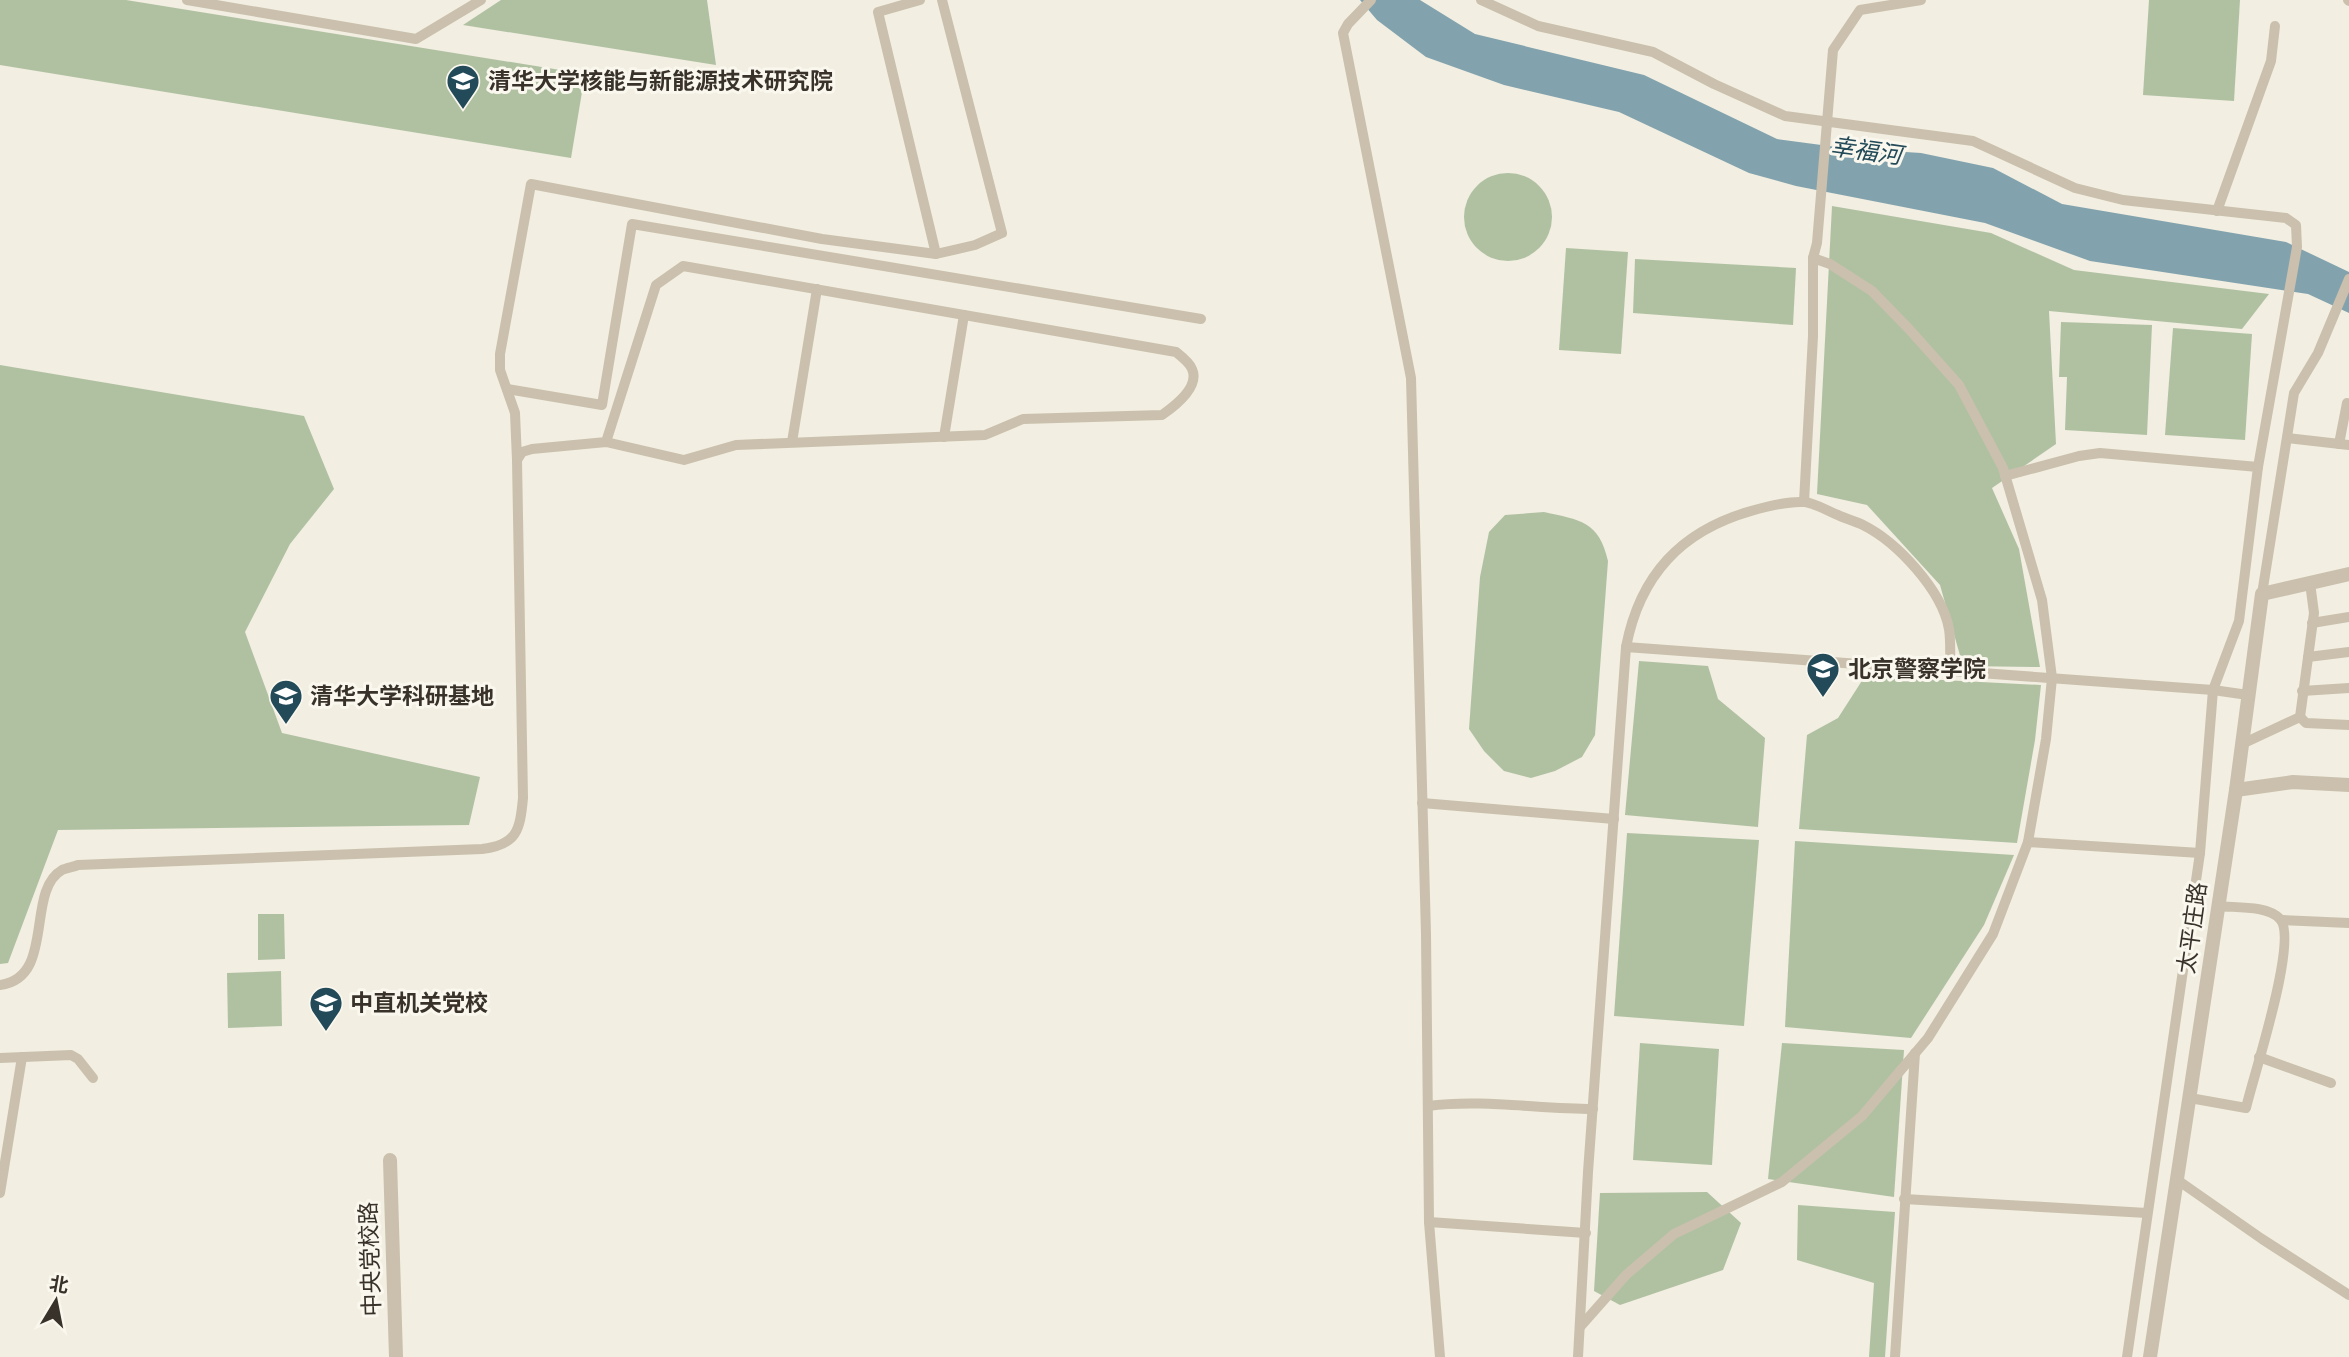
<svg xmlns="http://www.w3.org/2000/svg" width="2349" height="1357" font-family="Inter,'Noto Sans SC',sans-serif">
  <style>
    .green { fill: #b0c1a2 }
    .water { fill: #82a3ae }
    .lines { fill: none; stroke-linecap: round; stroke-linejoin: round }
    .minor { stroke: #cac0ad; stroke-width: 10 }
    .tertiary { stroke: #cac0ad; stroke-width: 14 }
    .labels { text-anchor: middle; stroke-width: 6; stroke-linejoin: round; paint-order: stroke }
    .poi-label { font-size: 23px; font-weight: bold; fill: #39322b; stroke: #faf7ee; text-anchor: start }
    .street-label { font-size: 23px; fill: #39322b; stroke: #faf7ee }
    .water-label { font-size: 24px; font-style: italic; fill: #234a58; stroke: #faf7ee }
  </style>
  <rect width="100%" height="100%" fill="#f2eee1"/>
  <g class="green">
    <path d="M0 0H126L585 74 571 158 0 65Z"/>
    <path d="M501 0H707L716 65 463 25Z"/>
    <path d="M2149 0H2240L2234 101 2143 95Z"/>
    <circle cx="1508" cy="217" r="44"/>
    <path d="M1832 206 1991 233 2074 270 2269 294 2242 329 2049 311 2056 444 1992 488 2019 549 2040 667 1963 666 1940 585 1867 505 1817 494Z"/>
    <path d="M1566 248 1628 252 1621 354 1559 350Z"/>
    <path d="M1635 259 1796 268 1793 325 1633 313Z"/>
    <path d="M2061 322 2152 325 2147 435 2065 430 2067 377H2059Z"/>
    <path d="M2173 328 2252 334 2245 440 2165 435Z"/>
    <path d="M0 365 304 416 334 489 290 544 245 632 282 733 480 777 469 825 58 830 8 963 0 964Z"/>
    <path d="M1544 512C1580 520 1599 521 1608 561L1595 735 1582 757 1555 771 1531 778 1504 771 1484 751 1469 729 1480 577 1489 532 1505 515Z"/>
    <path d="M1639 661 1708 666 1718 699 1765 738 1758 827 1625 815Z"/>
    <path d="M1865 676 2041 685 2035 740 2017 843 1799 829 1807 735 1838 718Z"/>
    <path d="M1627 833 1759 840 1744 1026 1614 1016Z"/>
    <path d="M1795 841 2014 855 1984 925 1911 1038 1785 1027Z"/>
    <path d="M258 914H284L285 959 258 960Z"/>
    <path d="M281 971 282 1026 228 1028 227 973Z"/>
    <path d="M1640 1043 1719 1049 1712 1165 1633 1160Z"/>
    <path d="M1782 1043 1904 1050 1894 1197 1768 1179Z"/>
    <path d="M1707 1192 1741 1223 1723 1270 1620 1305 1594 1291 1600 1193Z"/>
    <path d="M1798 1205 1895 1212 1885 1357H1869L1874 1283 1797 1260Z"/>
  </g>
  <path class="water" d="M1360 0H1420L1475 34 1644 75 1777 139 1844 148 1921 153 1993 168 2062 204 2286 242 2349 272V313L2308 294 2090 261 1985 223 1796 186 1749 173 1619 112 1504 85 1426 57 1377 20Z"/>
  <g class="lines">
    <g class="minor">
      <path d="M187 0 416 39 481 0"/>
      <path d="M920 0 878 12 936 254"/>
      <path d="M1371 0 1348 24 1343 33 1411 378 1426 934 1429 1222 1440 1357"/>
      <path d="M1481 0 1538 26 1653 52 1714 84 1785 116 1973 141 2075 188 2123 200 2286 218 2296 225 2297 247 2258 467 2239 621 2213 690 2200 853 2127 1357"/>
      <path d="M2348 0 2349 1"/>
      <path d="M2217 211 2271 61 2275 26"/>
      <path d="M507 389 602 405 632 224 1201 319"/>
      <path d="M944 437 964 315"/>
      <path d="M2287 438 2349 445"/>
      <path d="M792 442 817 289"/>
      <path d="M2339 444 2347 403"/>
      <path d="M517 460 515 413 500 370V354L531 184 822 239 936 254 975 245 1002 233 942 0"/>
      <path d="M2005 476 2079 456 2100 453 2258 467"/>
      <path d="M1804 502 1813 336V258L1817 243 1833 50 1860 10 1921 0"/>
      <path d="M2262 594 2294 393 2318 353 2349 279"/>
      <path d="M2312 623 2349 617"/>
      <path d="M1626 647 2213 690 2248 695"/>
      <path d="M2308 657 2349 652"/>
      <path d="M2302 691 2349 688"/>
      <path d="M2300 717 2306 723 2349 725"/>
      <path d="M2242 744 2300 717 2314 613 2310 583"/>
      <path d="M1422 803 1614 819"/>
      <path d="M2028 842 2200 853"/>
      <path d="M2282 920 2349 923"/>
      <path d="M0 985C56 978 25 891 62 870 66 868 73 867 78 865L482 849C517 845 520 830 523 798L517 460 522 452 532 449 606 442 684 460 736 445 985 435 1023 419 1162 415C1175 406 1200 387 1192 369 1190 363 1181 356 1176 352L683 266 656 285 606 442"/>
      <path d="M2259 1057 2331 1083"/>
      <path d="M0 1058 71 1055 78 1059 93 1078"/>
      <path d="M2190 1098 2246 1108C2253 1077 2299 939 2280 919 2267 905 2235 908 2218 906"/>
      <path d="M1428 1106C1481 1099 1539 1109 1593 1109"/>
      <path d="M2176 1179 2262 1239 2349 1295"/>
      <path d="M0 1193 22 1057"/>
      <path d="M1904 1199 2147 1213"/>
      <path d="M1429 1222 1586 1233"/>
      <path d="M1580 1327 1626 1275 1674 1234 1782 1182 1862 1116 1928 1038 1993 934 2028 842 2046 739 2052 678 2042 600 2003 468 1959 385 1909 329 1872 291 1830 264 1813 258"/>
      <path d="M1578 1357 1588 1172 1626 647C1640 575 1681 531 1751 511 1765 507 1789 501 1804 502 1815 503 1828 511 1838 515 1846 519 1855 521 1863 525 1897 542 1942 590 1949 629 1951 642 1950 657 1950 671"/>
      <path d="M1895 1357 1915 1053"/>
    </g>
    <g class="tertiary">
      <path d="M2236 790 2293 782 2349 785"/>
      <path d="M390 1160 396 1357"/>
      <path d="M2150 1357 2236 790 2262 594 2349 574"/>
    </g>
  </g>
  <defs>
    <symbol id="university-pin" viewBox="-11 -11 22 30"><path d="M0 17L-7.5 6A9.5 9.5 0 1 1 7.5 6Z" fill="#234a58" stroke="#faf7ee"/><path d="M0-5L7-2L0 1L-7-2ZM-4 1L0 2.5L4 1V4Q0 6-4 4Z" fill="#fff"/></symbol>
  </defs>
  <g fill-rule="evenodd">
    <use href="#university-pin" x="444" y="62" width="38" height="52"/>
    <use href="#university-pin" x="1804" y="650" width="38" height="52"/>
    <use href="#university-pin" x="267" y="677" width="38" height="52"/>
    <use href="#university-pin" x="307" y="984" width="38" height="52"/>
  </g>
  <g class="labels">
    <g class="poi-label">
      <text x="488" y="89">清华大学核能与新能源技术研究院</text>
      <text x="1848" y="677">北京警察学院</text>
      <text x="310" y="704">清华大学科研基地</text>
      <text x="350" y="1011">中直机关党校</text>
    </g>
    <g class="street-label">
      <text transform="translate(2192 928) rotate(-82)" y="8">太平庄路</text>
      <text transform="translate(370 1259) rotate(-92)" y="8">中央党校路</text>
    </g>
    <g class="water-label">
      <text transform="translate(1866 151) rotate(8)" y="8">幸福河</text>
    </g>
  </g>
  <g transform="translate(56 1301) rotate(10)" stroke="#faf7ee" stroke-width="5" paint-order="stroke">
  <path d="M0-5L12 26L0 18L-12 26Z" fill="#39322b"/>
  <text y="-10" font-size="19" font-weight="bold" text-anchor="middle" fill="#39322b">北</text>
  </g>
</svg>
